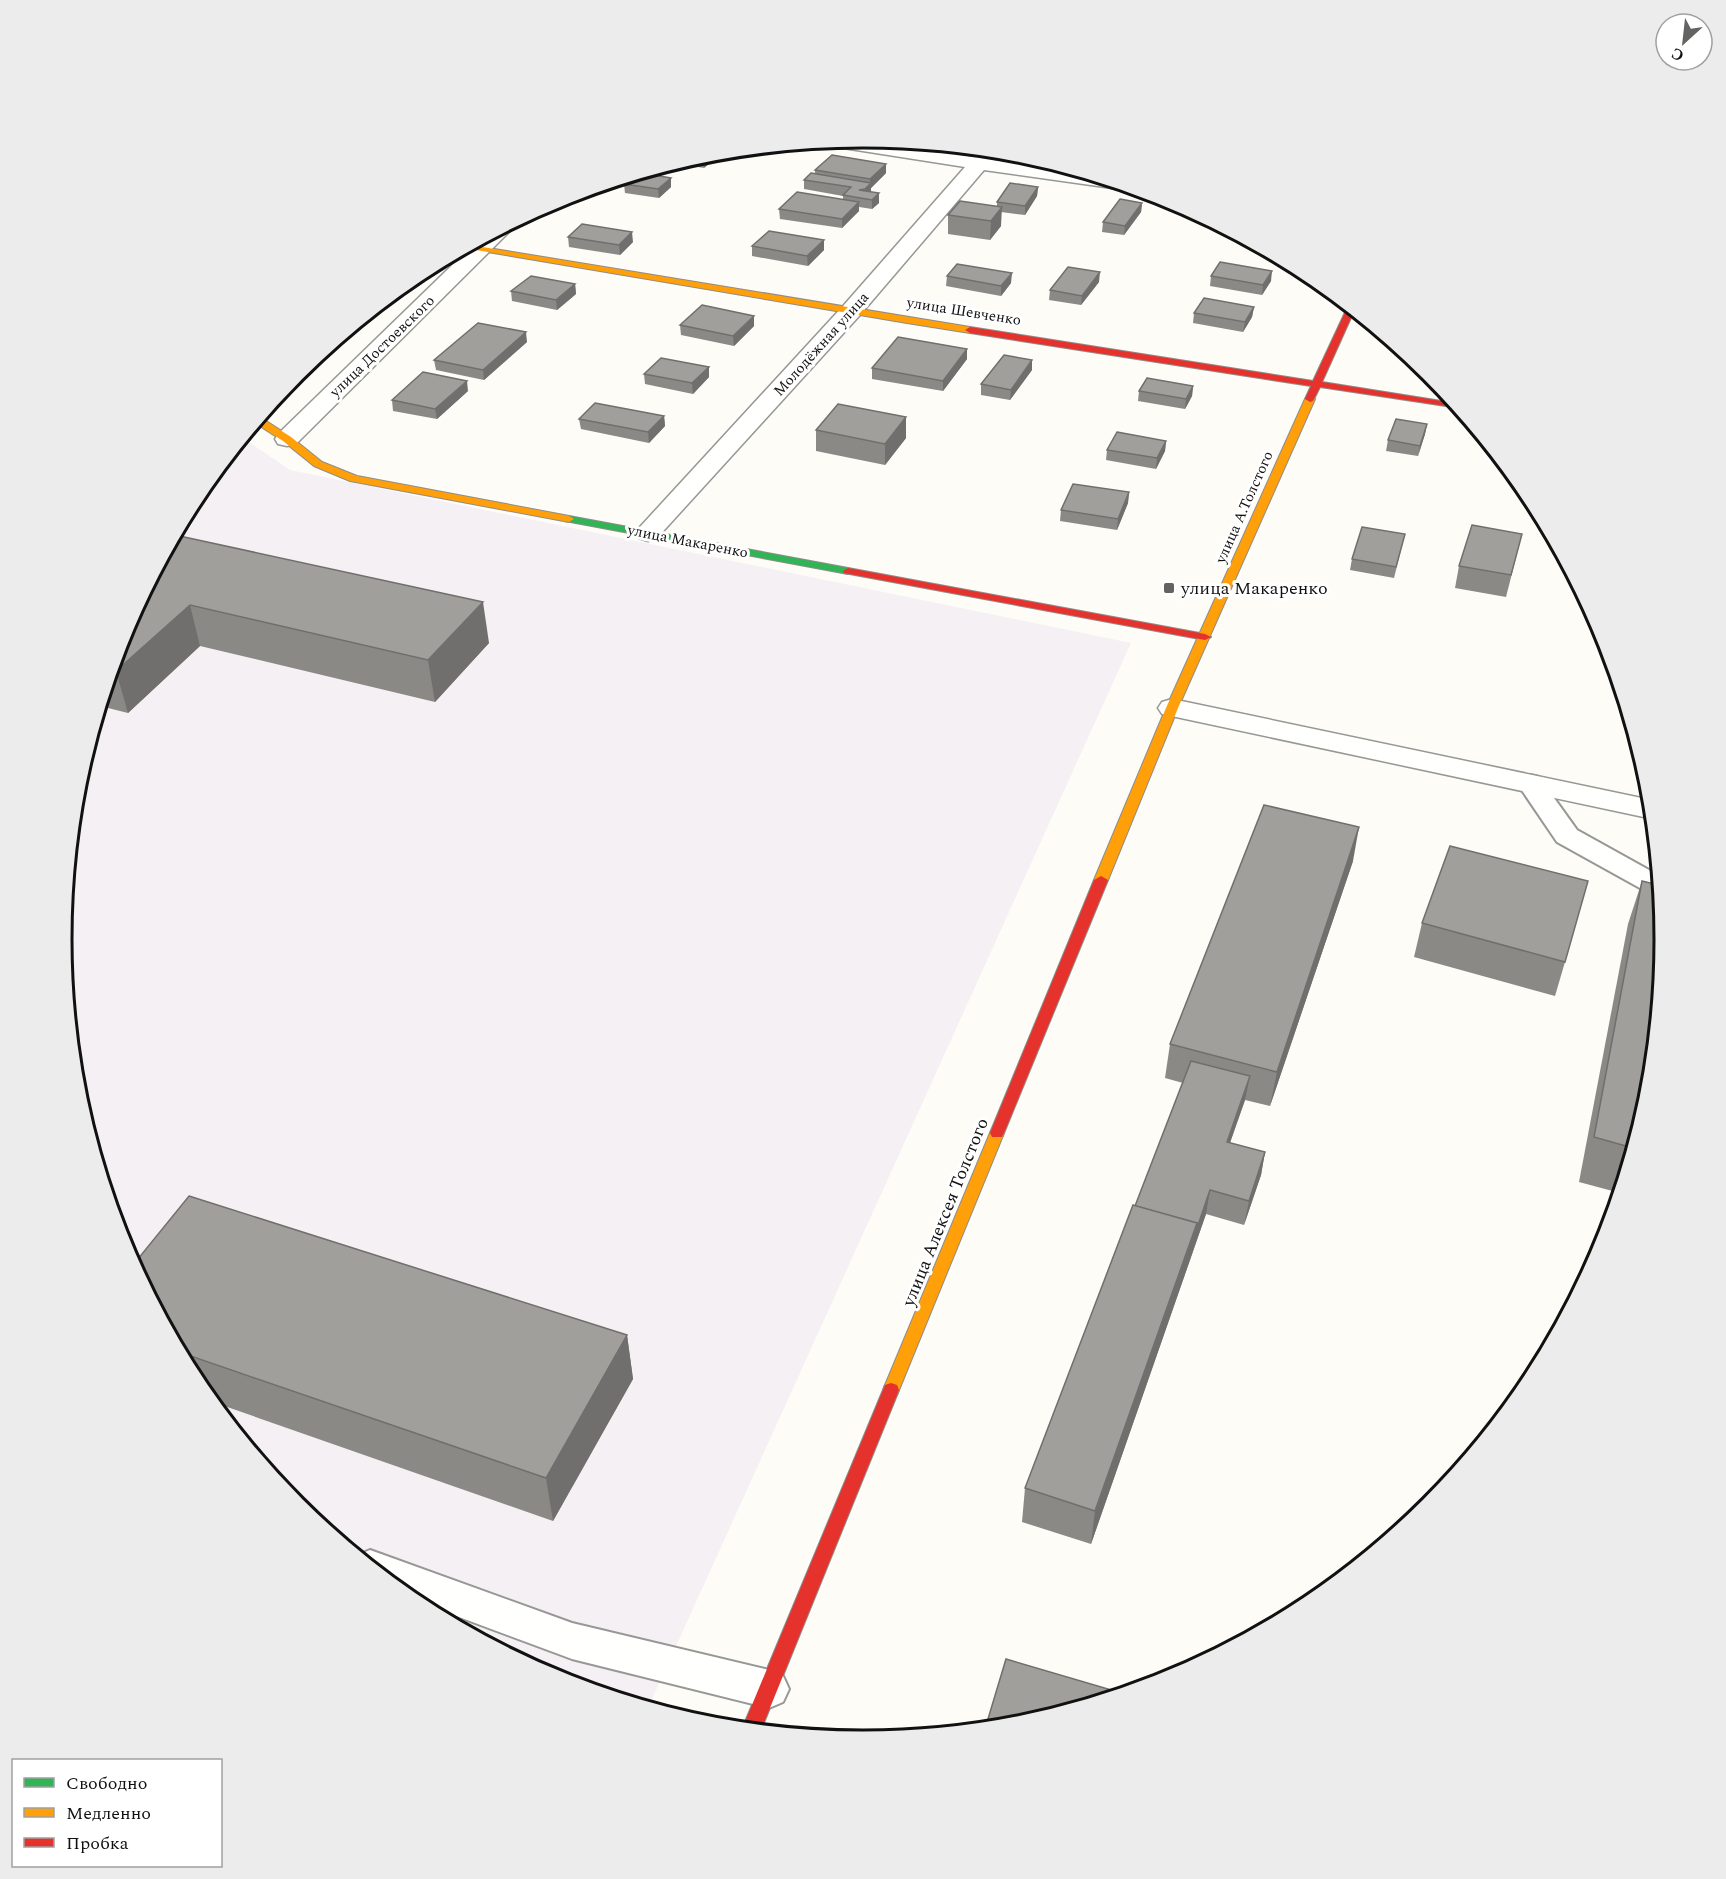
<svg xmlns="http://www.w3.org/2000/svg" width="1726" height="1879" font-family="Spectral,serif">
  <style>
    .industrial { fill: #f5f0f3 }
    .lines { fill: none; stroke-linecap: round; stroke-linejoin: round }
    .lane-casing { stroke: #979795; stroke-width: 4 }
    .street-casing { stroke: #979795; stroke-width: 3 }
    .fast-casing { stroke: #8e8d8b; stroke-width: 2 }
    .slow-casing { stroke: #8e8d8b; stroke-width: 2 }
    .jam-casing { stroke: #8e8d8b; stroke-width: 2 }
    .lane { fill: #fffffe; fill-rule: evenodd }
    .street { fill: #fffffe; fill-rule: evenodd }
    .fast { fill: #30b455; fill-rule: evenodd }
    .slow { fill: #ff9f0a; fill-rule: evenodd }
    .jam { fill: #e5322d; fill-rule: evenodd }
    .wall { fill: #8a8986 }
    .shaded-wall { fill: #716f6d }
    .building { fill: #a19f9c; stroke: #716f6d; stroke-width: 1.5 }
    .poi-dot { fill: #646362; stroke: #fff; stroke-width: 2 }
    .labels { text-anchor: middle; stroke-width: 6; stroke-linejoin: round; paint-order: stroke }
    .far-street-label { font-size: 15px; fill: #111; stroke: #fff }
    .poi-label { font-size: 18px; fill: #111; stroke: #fff; text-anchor: start }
    .street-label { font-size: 18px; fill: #111; stroke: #fff }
    .rim { fill: none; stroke: #111; stroke-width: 3 }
  </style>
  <rect width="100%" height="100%" fill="#fdfcf7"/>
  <path class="industrial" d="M243 438 290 470 1131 643 648 1708 556 1680 417 1606 296 1506 196 1385 122 1246 77 1096 62 939 77 783 123 632 197 494Z"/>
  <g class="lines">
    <defs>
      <g id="lane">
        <path d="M1530 775 1539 777 1577 830 1658 875 1660 896 1649 893 1557 842 1517 783 1521 777Z"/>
        <path d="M370 1550 572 1623 769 1670 783 1676 789 1689 783 1702 769 1708 572 1659 408 1598 356 1556Z"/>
      </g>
      <g id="street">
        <path d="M857 139 974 157 981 150 999 151 993 160 1080 172 1120 184 1112 188 984 170 860 315 657 538 648 541 639 538 635 533 639 528 844 305 965 167 837 147 830 145 828 141Z"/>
        <path d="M511 223 513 227 510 231 296 444 287 446 278 444 275 439 278 434 476 242Z"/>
        <path d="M1172 699 1651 800 1653 819 1162 714 1158 708 1162 702Z"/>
      </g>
      <path id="fast" d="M569 516 848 568 853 571 848 574 565 521 564 519Z"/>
      <g id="slow">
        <path d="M470 245 970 327 975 330 970 333 907 323 464 248Z"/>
        <path d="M1310 396 1315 399 1178 708 1108 880 1106 883H1096L1094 880 1166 708 1305 399Z"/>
        <path d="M260 417 291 437 322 462 357 476 569 516 574 519 569 522 350 481 314 466 283 441 255 423Z"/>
        <path d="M997 1128 1002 1129 1004 1133 899 1390 897 1395 891 1397 885 1395 883 1390 990 1133 992 1129Z"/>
      </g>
      <g id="jam">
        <path d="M1348 306 1354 311 1322 382 1454 403 1459 408 1320 387 1313 401 1310 402 1305 399 1311 386 970 333 965 330 970 327 1313 381Z"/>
        <path d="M848 568 1205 634 1211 637 1205 640 844 573 843 571Z"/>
        <path d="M1101 876 1108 880 1004 1133 1002 1137H992L990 1133 1094 880Z"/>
        <path d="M891 1383 897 1385 899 1390 761 1730 742 1729 883 1390 885 1385Z"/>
      </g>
    </defs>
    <use href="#lane" class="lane-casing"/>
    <use href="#street" class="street-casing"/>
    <use href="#fast" class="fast-casing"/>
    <use href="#slow" class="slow-casing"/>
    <use href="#jam" class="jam-casing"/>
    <use href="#lane" class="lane"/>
    <use href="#street" class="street"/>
    <use href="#fast" class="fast"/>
    <use href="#slow" class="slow"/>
    <use href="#jam" class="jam"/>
  </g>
  <g class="wall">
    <path d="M707 153 704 168 674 163Z"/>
    <path d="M815 170 886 173 871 188V192L879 193V203L872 209 859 207V211L842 228 780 219 779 209 843 199V196L804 189V180L815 174Z"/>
    <path d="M624 184 671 187 659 198 625 193Z"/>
    <path d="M1038 187 1037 196 1025 215 1001 212V226L990 240 948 234V215L997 207V202Z"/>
    <path d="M1142 203 1141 212 1124 235 1102 232 1103 222Z"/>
    <path d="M568 237 633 242 620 255 569 247Z"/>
    <path d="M1249 242 1258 246 1249 245Z"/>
    <path d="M752 246 824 250 808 266 752 256Z"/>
    <path d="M947 276 1011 283 1001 296 946 286Z"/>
    <path d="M1211 276 1271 281 1262 295 1210 286Z"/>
    <path d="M1099 282 1081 305 1049 300 1050 290Z"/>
    <path d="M575 284 576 294 557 310 512 301 511 291Z"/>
    <path d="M1254 307 1252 317 1243 332 1193 323 1194 313Z"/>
    <path d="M680 325 754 326 734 346 681 335Z"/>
    <path d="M527 342 484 380 436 370 434 360Z"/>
    <path d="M967 349V359L943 391 872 379V368Z"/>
    <path d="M709 367V377L693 394 645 384 644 374Z"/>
    <path d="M1032 370 1010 400 981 395V384Z"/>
    <path d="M1193 386 1192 396 1185 409 1138 401 1139 391Z"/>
    <path d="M468 391 437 419 393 411 392 400Z"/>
    <path d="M664 416 665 426 649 443 581 429 579 419Z"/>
    <path d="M906 417V438L885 465 816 451V430Z"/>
    <path d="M1427 424 1425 434 1418 456 1386 451 1388 440Z"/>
    <path d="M1166 441 1165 451 1156 469 1106 460 1107 450Z"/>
    <path d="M1129 492 1128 503 1117 530 1060 521 1061 510Z"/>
    <path d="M1405 534 1394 578 1350 570 1352 559Z"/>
    <path d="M1522 534 1506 597 1455 588 1459 566Z"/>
    <path d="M175 535 489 643 435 702 200 646 128 713 100 706 123 632Z"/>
    <path d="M1353 861 1270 1106 1245 1100 1230 1143 1265 1152 1261 1175 1244 1225 1206 1214 1091 1544 1022 1522 1025 1488 1183 1083 1165 1078 1170 1044Z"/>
    <path d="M1642 881 1649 1096 1620 1193 1579 1182 1628 924Z"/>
    <path d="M1422 923 1565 962 1555 996 1414 957Z"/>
    <path d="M133 1265 627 1335 633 1379 553 1521 210 1401 196 1384Z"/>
  </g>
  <g class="shaded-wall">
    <path d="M724 152 704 168V159L711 153Z"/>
    <path d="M886 164V173L871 188V192L865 199V189L870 184V179Z"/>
    <path d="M671 178V187L659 198 658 189Z"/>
    <path d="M1038 187 1037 196 1025 215V206Z"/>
    <path d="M879 193V203L872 209V200Z"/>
    <path d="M859 202V211L842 228V219Z"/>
    <path d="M1142 203 1141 212 1124 235 1125 226Z"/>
    <path d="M1002 207 1001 226 990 240 991 221Z"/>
    <path d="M632 232 633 242 620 255 619 245Z"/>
    <path d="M824 240V250L808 266 807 256Z"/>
    <path d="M1272 271 1271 281 1262 295 1263 285Z"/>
    <path d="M1100 272 1099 282 1081 305 1082 296Z"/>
    <path d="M1012 273 1011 283 1001 296V286Z"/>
    <path d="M575 284 576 294 557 310 556 300Z"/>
    <path d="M1254 307 1252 317 1243 332 1245 322Z"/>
    <path d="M754 316V326L734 346 733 336Z"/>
    <path d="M526 332 527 342 484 380 483 370Z"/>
    <path d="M967 349V359L943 391V381Z"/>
    <path d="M1032 360V370L1010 400 1011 390Z"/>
    <path d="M709 367V377L693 394 692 383Z"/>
    <path d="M467 381 468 391 437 419 435 409Z"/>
    <path d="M1193 386 1192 396 1185 409 1186 399Z"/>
    <path d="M664 416 665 426 649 443 648 432Z"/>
    <path d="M906 417V438L885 465V444Z"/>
    <path d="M1427 424 1425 434 1418 456 1420 446Z"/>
    <path d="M1166 441 1165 451 1156 469 1157 458Z"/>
    <path d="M1129 492 1128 503 1117 530 1118 519Z"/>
    <path d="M483 602 489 643 435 702 428 660Z"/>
    <path d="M190 605 200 646 128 713 116 671Z"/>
    <path d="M1359 827 1353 861 1270 1106 1277 1072Z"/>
    <path d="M1250 1076 1245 1100 1222 1165 1227 1142Z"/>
    <path d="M1265 1152 1261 1175 1244 1225 1249 1201Z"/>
    <path d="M1210 1190 1206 1214 1091 1544 1095 1511 1197 1223Z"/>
    <path d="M627 1335 633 1379 553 1521 546 1478Z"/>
  </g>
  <g class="building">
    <path d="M707 153H711L704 159 693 158Z"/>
    <path d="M832 155 886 164 870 179 815 170Z"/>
    <path d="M642 173 671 178 658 189 624 184 633 176Z"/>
    <path d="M811 173 871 183 865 189 859 190 879 193 872 200 843 195 851 187 804 180Z"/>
    <path d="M1010 183 1038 187 1025 206 997 202Z"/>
    <path d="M797 192 859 202 842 219 779 209Z"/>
    <path d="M1120 199 1142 203 1125 226 1103 222Z"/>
    <path d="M960 201 1002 207 991 221 948 215Z"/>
    <path d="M582 224 632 232 619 245 568 237Z"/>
    <path d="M769 231 824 240 807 256 752 246Z"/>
    <path d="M1220 262 1272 271 1263 285 1211 276Z"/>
    <path d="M957 264 1012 273 1001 286 947 276Z"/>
    <path d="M1068 267 1100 272 1082 296 1050 290Z"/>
    <path d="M531 276 575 284 556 300 511 291Z"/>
    <path d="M1204 298 1254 307 1245 322 1194 313Z"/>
    <path d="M702 305 754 316 733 336 680 325Z"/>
    <path d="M478 323 526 332 483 370 434 360Z"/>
    <path d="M898 337 967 349 943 381 872 368Z"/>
    <path d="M1004 355 1032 360 1011 390 981 384Z"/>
    <path d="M661 358 709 367 692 383 644 374Z"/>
    <path d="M423 372 467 381 435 409 392 400Z"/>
    <path d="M1147 378 1193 386 1186 399 1139 391Z"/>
    <path d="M595 403 664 416 648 432 579 419Z"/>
    <path d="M838 404 906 417 885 444 816 430Z"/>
    <path d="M1396 419 1427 424 1420 446 1388 440Z"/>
    <path d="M1117 432 1166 441 1157 458 1107 450Z"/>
    <path d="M1073 484 1129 492 1118 519 1061 510Z"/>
    <path d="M1472 525 1522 534 1511 575 1459 566Z"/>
    <path d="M1362 527 1405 534 1396 567 1352 559Z"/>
    <path d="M175 535 483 602 428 660 190 605 116 671 111 669 123 632Z"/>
    <path d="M1264 805 1359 827 1277 1072 1170 1044Z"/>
    <path d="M1450 846 1588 881 1565 962 1422 923Z"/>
    <path d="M1642 881 1659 885 1664 940 1649 1096 1633 1148 1594 1137Z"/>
    <path d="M1191 1061 1250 1076 1227 1142 1265 1152 1249 1201 1210 1190 1195 1234 1197 1223 1135 1206Z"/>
    <path d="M189 1196 627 1335 546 1478 179 1352 133 1265Z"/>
    <path d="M1133 1205 1197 1223 1095 1511 1025 1488Z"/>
    <path d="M1006 1659 1125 1694 1019 1726 985 1729Z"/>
  </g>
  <rect class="poi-dot" x="1163" y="582" width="12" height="12" rx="3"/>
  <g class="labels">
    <g class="far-street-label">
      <text transform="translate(964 311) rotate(9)" y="5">улица Шевченко</text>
      <text transform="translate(821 344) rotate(-48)" y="5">Молодёжная улица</text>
      <text transform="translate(382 346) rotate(-44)" y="5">улица Достоевского</text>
      <text transform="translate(1244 507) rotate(-66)" y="5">улица А.Толстого</text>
      <text transform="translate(688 541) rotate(11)" y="5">улица Макаренко</text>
    </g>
    <g class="poi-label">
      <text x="1181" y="594">улица Макаренко</text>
    </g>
    <g class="street-label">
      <text transform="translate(945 1212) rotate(-68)" y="6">улица Алексея Толстого</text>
    </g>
  </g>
  <path d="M0 0H1726V1879H0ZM72 939a791 791 0 1 1 1582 0a791 791 0 1 1-1582 0Z" fill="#ececec" fill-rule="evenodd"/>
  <path class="rim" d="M72 939a791 791 0 1 1 1582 0a791 791 0 1 1-1582 0Z"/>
  <rect x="12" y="1759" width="210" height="108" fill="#ffffff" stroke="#a0a0a0" stroke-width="1.5"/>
  <rect x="24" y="1778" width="30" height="9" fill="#30b455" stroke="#a0a0a0" stroke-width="1.5"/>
  <text x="66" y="1789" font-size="18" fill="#111111">Свободно</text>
  <rect x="24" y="1808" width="30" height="9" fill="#ff9f0a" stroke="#a0a0a0" stroke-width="1.5"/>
  <text x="66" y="1819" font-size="18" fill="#111111">Медленно</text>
  <rect x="24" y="1838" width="30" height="9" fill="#e5322d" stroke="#a0a0a0" stroke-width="1.5"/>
  <text x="66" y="1849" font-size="18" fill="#111111">Пробка</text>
  <g transform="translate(1684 42) rotate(207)"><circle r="28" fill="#ffffff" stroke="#a0a0a0" stroke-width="1.5"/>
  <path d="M0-4.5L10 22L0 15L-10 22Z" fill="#646362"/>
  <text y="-9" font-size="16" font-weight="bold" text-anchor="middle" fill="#111111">С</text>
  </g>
</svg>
